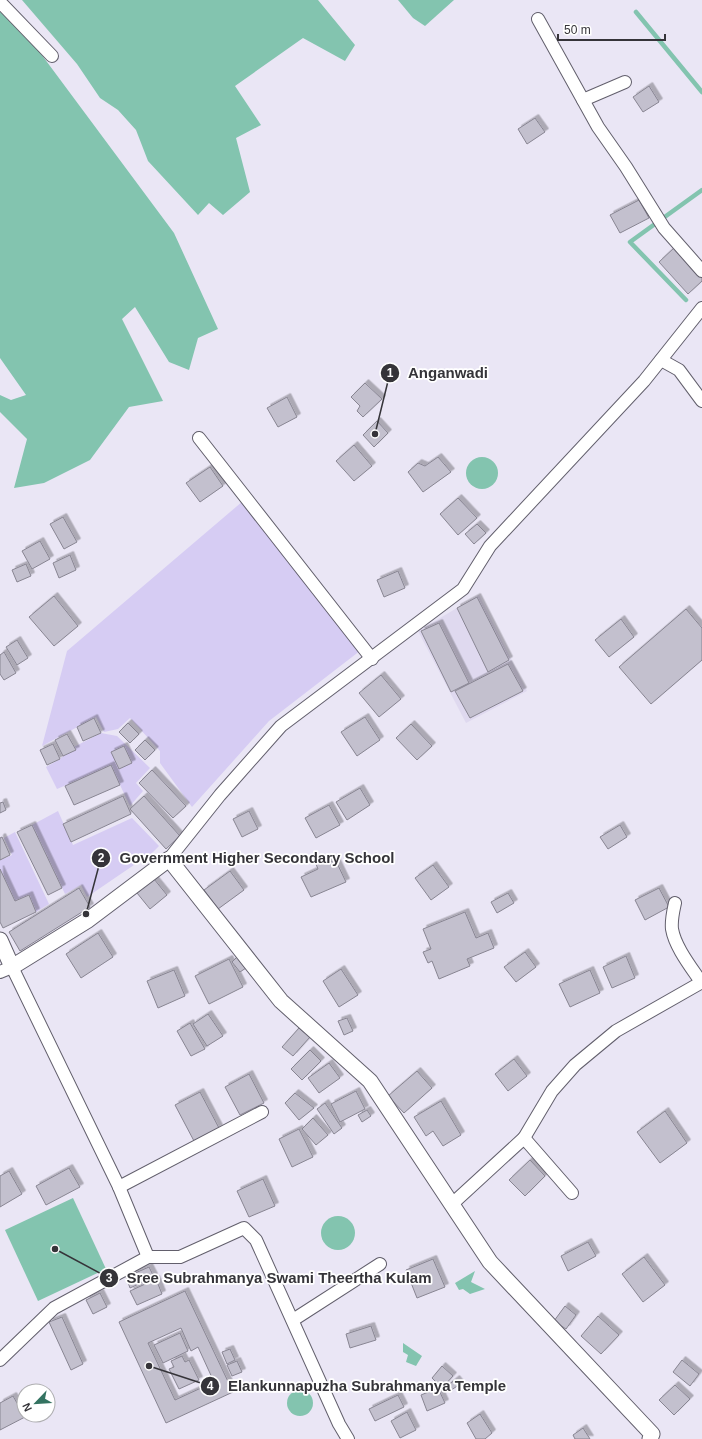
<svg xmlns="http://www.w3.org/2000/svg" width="702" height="1439" font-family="Helvetica,sans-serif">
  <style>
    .built { fill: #dfd9ef }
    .green { fill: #d6ccf3 }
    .water { fill: #83c4af }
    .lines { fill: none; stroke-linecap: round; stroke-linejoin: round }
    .stream { stroke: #83c4af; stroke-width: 4.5 }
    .building { fill: #c3c0ce; stroke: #888592; fill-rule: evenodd; filter: url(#shadow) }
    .minor-casing { stroke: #625f6c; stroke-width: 14 }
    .tertiary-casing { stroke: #625f6c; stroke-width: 17 }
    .minor { stroke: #fff; stroke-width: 12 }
    .tertiary { stroke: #fff; stroke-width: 15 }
    .leader { fill: none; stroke: #353439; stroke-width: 1.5 }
    .callout-dot { fill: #353439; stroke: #fff; stroke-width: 1.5 }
    .mark-label { font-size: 12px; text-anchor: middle; font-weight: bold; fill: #fff }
    .callout-label { font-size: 15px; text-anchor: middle; font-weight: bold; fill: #353439; stroke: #fff; stroke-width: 3.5; stroke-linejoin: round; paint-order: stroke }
  </style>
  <defs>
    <filter id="shadow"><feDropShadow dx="3.5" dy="-3.5" stdDeviation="0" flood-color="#0004"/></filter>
  </defs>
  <rect width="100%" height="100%" fill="#eae6f5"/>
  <path class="built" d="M479 595 527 691 466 723 418 631Z"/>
  <g class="green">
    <path d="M243 501 365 647 269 721 192 807 160 763V751L130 718 118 729 104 732 96 717 42 746 67 651Z"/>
    <path d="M101 733 117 736 150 768 136 783 143 791 130 806 111 766 57 789 46 767 60 759 74 747Z"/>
    <path d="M58 811 73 845 132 818 159 846 153 852 87 897 81 885 65 894 32 825Z"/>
    <path d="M15 832 49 904 36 912 28 895 15 901 0 869V860L12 855 4 838Z"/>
  </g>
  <g class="water">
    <path d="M22 0H318L355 45 345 61 303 38 235 86 261 125 236 138 250 192 223 215 209 203 198 215 148 161 136 130 118 110 100 98 77 64Z"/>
    <path d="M398 0H454L425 26 413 18Z"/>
    <path d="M0 7 24 31 174 233 218 329 198 338 189 370 169 362 135 307 122 319 163 401 129 407 90 460 44 483 14 488 27 439 0 412V395L11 400 26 395 0 358Z"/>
    <circle cx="482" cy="473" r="16"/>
    <path d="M73 1198 106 1269 38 1301 5 1230Z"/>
    <circle cx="338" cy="1233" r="17"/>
    <path d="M475 1271 471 1282 485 1289 470 1294 463 1289 459 1290 455 1283Z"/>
    <path d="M403 1343 422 1356 416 1366 406 1362 408 1355 403 1352Z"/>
    <circle cx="300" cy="1403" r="13"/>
  </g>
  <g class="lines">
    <g class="stream">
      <path d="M636 12 702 92"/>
      <path d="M686 300 630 242 702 190"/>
    </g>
  </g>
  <g class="building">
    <path d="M649 86 659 102 643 112 633 97Z"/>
    <path d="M535 118 545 132 527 144 518 129Z"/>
    <path d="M639 200 649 218 620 233 610 215Z"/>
    <path d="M675 247 702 277V281L688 294 659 262Z"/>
    <path d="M365 383 382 399 363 417 357 411 360 406 351 397Z"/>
    <path d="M287 397 297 417 278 427 267 408Z"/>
    <path d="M377 421 388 433 374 447 363 435Z"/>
    <path d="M354 445 372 466 354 481 336 461Z"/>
    <path d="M438 457 451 472 423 492 408 472 418 463 425 466Z"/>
    <path d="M210 467 223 486 200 502 186 483Z"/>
    <path d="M458 498 477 518 458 535 440 514Z"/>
    <path d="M63 517 77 542 64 549 50 524Z"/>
    <path d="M477 524 486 533 474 544 465 534Z"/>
    <path d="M40 541 50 559 32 569 22 551Z"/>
    <path d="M70 555 76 570 59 578 53 563Z"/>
    <path d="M26 564 31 576 17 582 12 570Z"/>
    <path d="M398 571 405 588 384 597 377 580Z"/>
    <path d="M54 596 78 626 54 646 29 617Z"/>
    <path d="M477 597 509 660 488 672 457 608Z"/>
    <path d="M686 609 702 628V660L651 704 619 667Z"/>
    <path d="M621 619 634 637 609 657 595 640Z"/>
    <path d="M439 623 469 683 451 692 421 631Z"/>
    <path d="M17 640 28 658 17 665 6 647Z"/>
    <path d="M4 652 16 673 4 680 0 674V655Z"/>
    <path d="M508 664 523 691 470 718 455 691Z"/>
    <path d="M381 675 401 699 379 717 359 693Z"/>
    <path d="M365 717 380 740 357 756 341 732Z"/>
    <path d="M94 718 101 733 83 741 77 727Z"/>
    <path d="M128 723 139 734 130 743 119 732Z"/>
    <path d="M411 724 432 746 417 760 396 738Z"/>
    <path d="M67 734 76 750 63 756 55 740Z"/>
    <path d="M145 740 155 750 145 760 135 750Z"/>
    <path d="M53 744 60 759 47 765 40 750Z"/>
    <path d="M124 746 132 763 119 769 111 752Z"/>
    <path d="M111 765 120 785 74 805 65 786Z"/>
    <path d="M152 770 186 806 173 818 139 783Z"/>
    <path d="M360 788 370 805 347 820 336 802Z"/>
    <path d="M123 796 131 814 71 842 63 824Z"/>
    <path d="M144 796 180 836 166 849 130 809Z"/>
    <path d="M3 802 6 810 0 813V803Z"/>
    <path d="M329 805 340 825 316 838 305 818Z"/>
    <path d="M249 811 258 829 242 837 233 819Z"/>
    <path d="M32 825 62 888 48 895 17 832Z"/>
    <path d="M620 825 627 837 608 849 600 837Z"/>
    <path d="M2 837 10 855 0 860V838Z"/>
    <path d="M329 858 332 862 336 861 346 882 311 897 301 877 318 869 316 864Z"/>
    <path d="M433 865 449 887 431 900 415 878Z"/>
    <path d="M0 869 15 901 29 895 36 912 3 928 0 922Z"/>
    <path d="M230 871 244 890 218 909 204 890Z"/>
    <path d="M154 879 167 895 150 909 137 893Z"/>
    <path d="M79 888 90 907 20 951 9 932Z"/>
    <path d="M659 888 669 907 645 920 635 900Z"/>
    <path d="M508 893 514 903 497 913 491 902Z"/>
    <path d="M465 912 476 938 488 933 494 948 467 959 470 966 439 979 432 961 428 963 423 952 431 949 423 929Z"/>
    <path d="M98 933 113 957 81 978 66 954Z"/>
    <path d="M525 952 536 967 516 982 504 967Z"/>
    <path d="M626 956 635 978 612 988 603 967Z"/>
    <path d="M237 957 246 968 240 972 232 962Z"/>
    <path d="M229 959 243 987 209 1004 195 976Z"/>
    <path d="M341 969 358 995 339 1007 323 981Z"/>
    <path d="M174 970 185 996 158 1008 147 981Z"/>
    <path d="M590 970 600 993 570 1007 559 984Z"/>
    <path d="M208 1014 223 1036 207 1046 193 1024Z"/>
    <path d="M347 1018 353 1031 344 1035 338 1021Z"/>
    <path d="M190 1023 205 1049 191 1056 177 1031Z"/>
    <path d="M299 1028 310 1037 293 1056 282 1047Z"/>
    <path d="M310 1050 321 1061 302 1080 291 1069Z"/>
    <path d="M514 1059 527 1076 508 1091 495 1074Z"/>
    <path d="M329 1063 340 1078 319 1093 308 1078Z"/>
    <path d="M417 1071 432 1088 404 1113 388 1096Z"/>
    <path d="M249 1074 264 1103 240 1115 225 1087Z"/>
    <path d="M356 1091 365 1109 340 1122 331 1104Z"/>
    <path d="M200 1092 219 1128 194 1141 175 1105Z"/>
    <path d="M295 1093 314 1108 299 1120 285 1103Z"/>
    <path d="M441 1101 461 1135 443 1146 433 1131 426 1136 414 1117Z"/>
    <path d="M325 1103 342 1128 334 1134 317 1109Z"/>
    <path d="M367 1110 371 1116 362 1122 358 1115Z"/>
    <path d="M665 1111 687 1143 660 1163 637 1132Z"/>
    <path d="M313 1118 328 1135 316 1145 302 1129Z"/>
    <path d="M299 1129 313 1157 292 1167 279 1139Z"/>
    <path d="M530 1160 545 1176 525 1196 509 1180Z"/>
    <path d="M69 1168 80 1187 46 1205 36 1186Z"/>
    <path d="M9 1171 22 1194 0 1207V1176Z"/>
    <path d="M263 1179 275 1206 249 1217 237 1191Z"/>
    <path d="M588 1242 596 1256 568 1271 561 1256Z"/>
    <path d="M644 1257 665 1285 643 1302 622 1274Z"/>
    <path d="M433 1259 445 1287 417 1298 406 1270Z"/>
    <path d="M149 1267 154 1277 130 1288 126 1277Z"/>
    <path d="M156 1279 162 1294 137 1305 130 1291Z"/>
    <path d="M185 1291 233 1392 166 1423 119 1322ZM181 1328 191 1351 198 1347 214 1382 175 1400 148 1343Z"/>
    <path d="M100 1293 107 1307 93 1314 86 1300Z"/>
    <path d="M565 1306 576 1315 566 1329 554 1321Z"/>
    <path d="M598 1316 619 1335 601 1354 581 1336Z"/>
    <path d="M62 1317 83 1364 71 1370 49 1322Z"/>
    <path d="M371 1326 376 1340 350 1348 346 1334Z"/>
    <path d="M180 1333 188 1351 163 1363 154 1345Z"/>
    <path d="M230 1349 235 1360 227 1364 222 1352Z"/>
    <path d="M182 1356 185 1362 189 1360 199 1380 179 1389 169 1369 174 1367 171 1361Z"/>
    <path d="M682 1360 699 1374 690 1386 673 1372Z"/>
    <path d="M237 1361 242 1372 232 1376 227 1365Z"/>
    <path d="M442 1366 453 1376 442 1388 432 1378Z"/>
    <path d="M456 1379 460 1384 450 1391 446 1387Z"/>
    <path d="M675 1385 690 1399 674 1415 659 1400Z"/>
    <path d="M438 1388 445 1403 427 1411 421 1395Z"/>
    <path d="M398 1395 404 1407 375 1421 369 1409Z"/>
    <path d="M13 1396 25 1417 0 1430V1403Z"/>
    <path d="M407 1412 416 1430 400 1438 391 1421Z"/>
    <path d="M480 1414 492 1433 485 1439H476L467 1423Z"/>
    <path d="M583 1428 590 1439H575L573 1435Z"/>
  </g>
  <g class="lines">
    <defs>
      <g id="minor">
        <path d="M0 2 52 56"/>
        <path d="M538 19 598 127 626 167 664 228 702 271"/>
        <path d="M583 100 625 82"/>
        <path d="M661 360 679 370 702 401"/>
        <path d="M199 438 372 659"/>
        <path d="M169 859 220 795 281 726 463 589 490 546 644 381 702 308"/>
        <path d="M675 903C673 912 671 920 672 929 675 947 691 967 701 982"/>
        <path d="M0 972 12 967 119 1187 148 1257H180L244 1228 256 1240 339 1424 348 1439"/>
        <path d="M524 1138 552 1091 575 1065 616 1031 702 982"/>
        <path d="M119 1187 262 1112"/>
        <path d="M451 1205 524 1138 572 1193"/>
        <path d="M293 1320 380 1264"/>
        <path d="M0 1360 54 1308 148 1257"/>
      </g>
      <path id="tertiary" d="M0 940 12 967 88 920 169 859 281 1001 370 1081 490 1262 652 1434 650 1439"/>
    </defs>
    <use href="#minor" class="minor-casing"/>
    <use href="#tertiary" class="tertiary-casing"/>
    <use href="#minor" class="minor"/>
    <use href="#tertiary" class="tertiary"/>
  </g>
  <path class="leader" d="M375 434L390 373M86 914L101 858M55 1249L109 1278M149 1366L210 1386"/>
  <g class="callout-dot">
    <circle cx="375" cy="434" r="4"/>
    <circle cx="86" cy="914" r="4"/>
    <circle cx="55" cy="1249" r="4"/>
    <circle cx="149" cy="1366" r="4"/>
    <circle cx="390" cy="373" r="10"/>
    <circle cx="101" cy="858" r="10"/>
    <circle cx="109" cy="1278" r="10"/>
    <circle cx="210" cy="1386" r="10"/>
  </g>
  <g class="mark-label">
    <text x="390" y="377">1</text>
    <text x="101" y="862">2</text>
    <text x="109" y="1282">3</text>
    <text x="210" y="1390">4</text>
  </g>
  <g class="callout-label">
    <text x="448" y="378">Anganwadi</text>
    <text x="257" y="863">Government Higher Secondary School</text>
    <text x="279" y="1283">Sree Subrahmanya Swami Theertha Kulam</text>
    <text x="367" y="1391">Elankunnapuzha Subrahmanya Temple</text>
  </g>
  <g transform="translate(36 1403) rotate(245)"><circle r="19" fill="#ffffff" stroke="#aeaeb0"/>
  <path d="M0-3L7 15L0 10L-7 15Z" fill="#347361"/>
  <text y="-6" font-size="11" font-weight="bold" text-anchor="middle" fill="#353439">N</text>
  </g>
  <path d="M558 34v6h107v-6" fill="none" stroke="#353439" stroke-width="2"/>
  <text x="564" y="34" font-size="12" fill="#353439" stroke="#ffffff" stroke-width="3" paint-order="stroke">50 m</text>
</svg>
